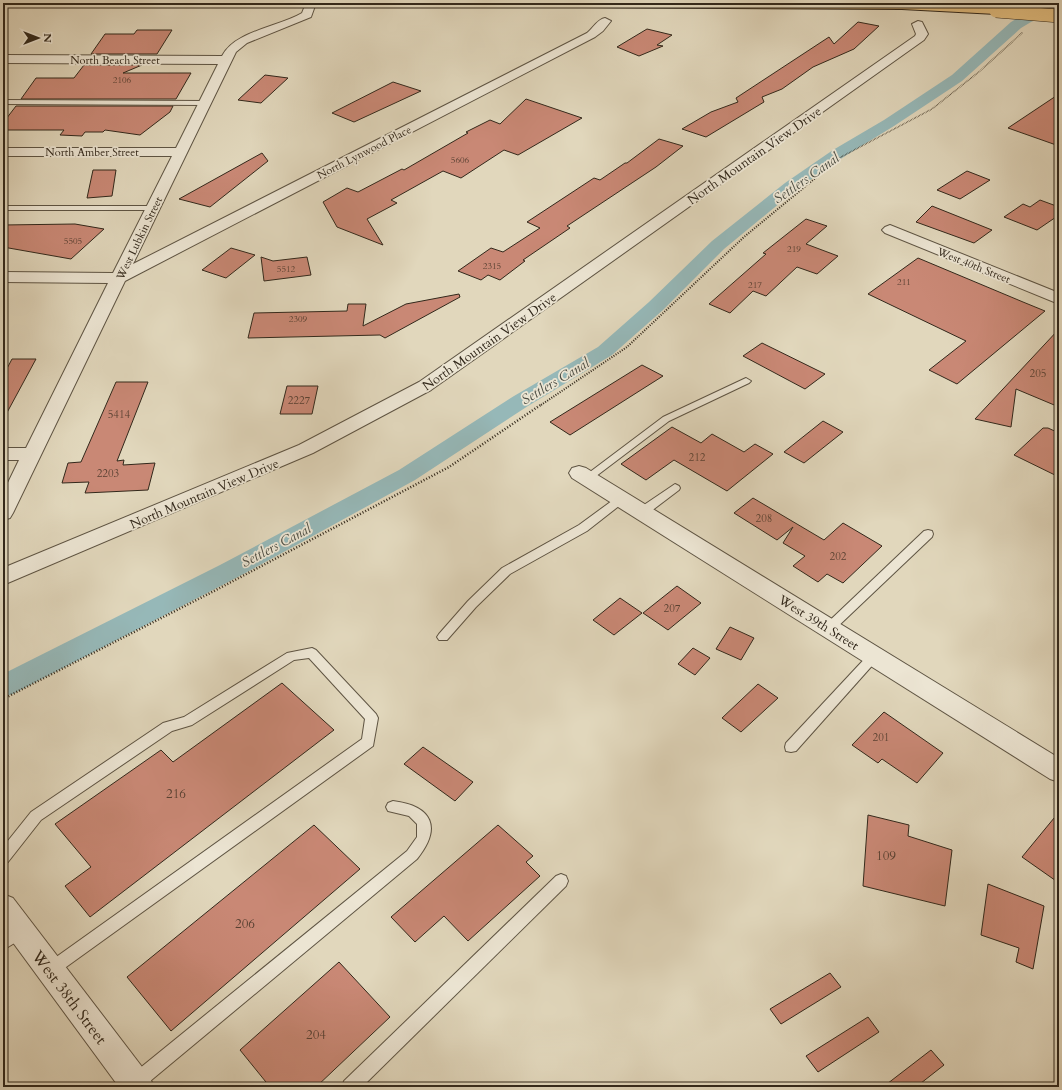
<svg xmlns="http://www.w3.org/2000/svg" width="1062" height="1090" font-family="Cardo,serif">
  <style>
    .lines { fill: none; stroke-linecap: round; stroke-linejoin: round }
    .canal { fill: #96b8b8; fill-rule: evenodd }
    .building { fill: #c98875; stroke: #32281b }
    .lane-casing { stroke: #5e5443; stroke-width: 2 }
    .street-casing { stroke: #5e5443; stroke-width: 2 }
    .primary-casing { stroke: #32281b; stroke-width: 2 }
    .path-far2 { stroke: #32281b; stroke-width: 1.5; stroke-dasharray: 0.5 1; stroke-linecap: butt }
    .path-far1 { stroke: #32281b; stroke-width: 2; stroke-dasharray: 1 1.5; stroke-linecap: butt }
    .path { stroke: #32281b; stroke-width: 2.5; stroke-dasharray: 1 2; stroke-linecap: butt }
    .lane { fill: #ece5d3; fill-rule: evenodd }
    .street { fill: #ece5d3; fill-rule: evenodd }
    .primary { fill: #e0bc7e; fill-rule: evenodd }
    .primary-bridge-casing { stroke: #32281b; stroke-width: 14; stroke-linecap: butt }
    .primary-bridge { stroke: #e0bc7e; stroke-width: 13 }
    .labels { text-anchor: middle; stroke-width: 3.5; stroke-linejoin: round; paint-order: stroke }
    .far-number-label { font-size: 9px; fill: #584032 }
    .far-street-label { font-size: 11px; fill: #32281b; stroke: #ece5d3 }
    .number-label { font-size: 11px; fill: #584032 }
    .street-label { font-size: 13px; fill: #32281b; stroke: #ece5d3 }
    .near-number-label { font-size: 13px; fill: #584032 }
    .water-label { font-size: 14px; font-style: italic; fill: #4b4c42; stroke: #ece5d3 }
    .near-street-label { font-size: 16px; fill: #32281b; stroke: #ece5d3 }
  </style>
  <rect width="100%" height="100%" fill="#e1d7bc"/>
  <filter id="stains"><feTurbulence type="fractalNoise" baseFrequency=".005" numOctaves="4"/><feColorMatrix values="0 0 0 0 .2 0 0 0 0 .09 0 0 0 0 .02 0 0 0 .5 -.17"/></filter>
  <radialGradient id="worn" r=".72"><stop offset=".6" stop-color="#630" stop-opacity="0"/><stop offset="1" stop-color="#630" stop-opacity=".3"/></radialGradient>
  <g class="lines">
    <path class="canal" d="M1055 3H1059V10L1031 22 1021 28 962 81 894 126 845 156 797 189 724 249 663 310 612 355 528 406 415 480 238 577 13 694 3 697V674L220 565 399 470 514 396 598 347 649 302 712 241 785 183 833 150 884 120 952 75 1011 22 1021 16Z"/>
  </g>
  <g class="building">
    <path d="M858 22 879 26 854 49 813 67 782 89 762 97 764 102 706 137 682 129 711 112 738 102 736 98 829 37 834 44Z"/>
    <path d="M647 29 672 35 657 45 663 46 639 56 617 47Z"/>
    <path d="M137 30H172L157 54H91L105 34H134Z"/>
    <path d="M84 65H142L123 73H191L176 99H21L36 78H74Z"/>
    <path d="M265 75 288 78 261 103 238 100Z"/>
    <path d="M393 82 421 91 354 122 332 113Z"/>
    <path d="M1059 94V146L1008 128Z"/>
    <path d="M526 99 582 118 518 155 504 150 461 178 443 171 391 200 397 203 367 219 383 245 337 227 323 202 347 188 358 192 402 169 404 170 468 133 466 132 490 120 500 124Z"/>
    <path d="M16 106H173L170 112 140 135 105 130 103 132H85L82 136 60 135 64 130H3V123Z"/>
    <path d="M659 139 683 146 656 167 567 226 570 228 523 260 525 261 500 280 488 275 481 280 458 271 491 248 503 252 540 228 527 222 594 178 600 180 625 163H627Z"/>
    <path d="M262 153 268 161 210 207 179 199Z"/>
    <path d="M93 170H116L112 196 87 198Z"/>
    <path d="M967 171 990 180 960 199 937 190Z"/>
    <path d="M1040 200 1059 207V215L1037 230 1004 217 1023 204 1030 207Z"/>
    <path d="M932 206 992 230 974 243 916 222Z"/>
    <path d="M806 219 827 226 806 244 838 256 817 274 797 267 766 296 753 291 730 313 709 304 766 254 763 253Z"/>
    <path d="M75 224 104 229 71 259 3 247V225Z"/>
    <path d="M231 248 255 255 226 278 202 270Z"/>
    <path d="M261 257 273 261 307 257 311 275 264 281Z"/>
    <path d="M918 258 1023 302 1045 311 957 384 929 370 966 341 868 294Z"/>
    <path d="M459 294 460 297 385 338 380 335 248 338 254 313 347 311 348 304H366L363 326 406 304Z"/>
    <path d="M1059 329V407L1016 389 1011 427 975 419Z"/>
    <path d="M762 343 825 374 805 389 743 356Z"/>
    <path d="M12 359H36L3 420V376Z"/>
    <path d="M642 365 663 376 570 435 550 422Z"/>
    <path d="M116 382H148L117 461 124 460 123 465 155 463 148 490 85 493 89 482 62 483 68 463 81 462Z"/>
    <path d="M287 386H318L312 414H280Z"/>
    <path d="M823 421 843 432 804 463 784 452Z"/>
    <path d="M672 427 701 443 712 434 744 452 755 444 773 454 727 491 674 460 646 480 621 464Z"/>
    <path d="M1043 428H1048L1059 433V477L1014 455Z"/>
    <path d="M753 498 824 540 843 523 882 546 843 583 827 574 818 582 793 566 805 556 783 543 793 527 777 540 734 513Z"/>
    <path d="M677 586 701 603 668 630 643 613Z"/>
    <path d="M620 598 642 613 614 635 593 620Z"/>
    <path d="M730 627 754 638 741 660 716 649Z"/>
    <path d="M693 648 710 658 695 675 678 664Z"/>
    <path d="M282 683 334 730 90 917 65 886 91 867 55 824 161 750 173 762Z"/>
    <path d="M758 684 778 698 741 732 722 718Z"/>
    <path d="M884 712 943 753 917 783 882 759 878 763 852 745Z"/>
    <path d="M423 747 473 782 455 801 404 764Z"/>
    <path d="M1059 812V883L1022 857Z"/>
    <path d="M868 815 909 825 908 836 952 850 945 906 863 886Z"/>
    <path d="M314 825 360 869 171 1031 127 977Z"/>
    <path d="M498 825 533 856 526 862 540 876 468 941 444 916 415 942 391 917Z"/>
    <path d="M988 884 1044 906 1033 969 1016 962 1019 948 981 935Z"/>
    <path d="M339 962 390 1017 316 1087H270L240 1050Z"/>
    <path d="M830 973 841 987 781 1024 770 1009Z"/>
    <path d="M868 1017 879 1032 818 1072 806 1056Z"/>
    <path d="M931 1050 944 1065 916 1087H883Z"/>
  </g>
  <g class="lines">
    <defs>
      <g id="lane">
        <path d="M3 100 205 101 208 103 205 105 3 104Z"/>
        <path d="M3 206H153L157 208 153 210H3Z"/>
        <path d="M746 378 751 381 749 383 669 421 591 480 587 481 582 478 663 417Z"/>
        <path d="M675 484 679 486 680 488 679 490 646 515H638L637 512 638 509Z"/>
        <path d="M620 495 624 496 625 499 624 502 587 531 510 574 476 607 447 640H439L437 637 439 634 468 601 502 568 579 525Z"/>
        <path d="M928 530 932 531 933 534 932 537 833 631H825L823 628 825 625 924 531Z"/>
        <path d="M312 648 316 650 376 714 378 718 373 746 55 975 50 977 45 975 42 970 45 965 362 739 365 719 309 658 294 660 192 725 172 731 41 820 8 862 3 864V847L31 812 163 723 184 717 287 653Z"/>
        <path d="M874 651 878 653 880 656 878 659 796 751 791 752 786 751 785 747 786 743 870 653Z"/>
        <path d="M393 801C433 806 442 828 417 859L143 1087H129L127 1083 129 1077 407 851 417 837V824L409 816 388 811 386 807 388 803Z"/>
        <path d="M561 874 566 876 568 881 566 886 362 1087H342L344 1081 556 876Z"/>
        <path d="M21 924 26 926 28 931 26 936 3 950V934Z"/>
      </g>
      <g id="street">
        <path d="M306 3H316L311 17 247 43 236 52 133 264 587 33C593 28 598 19 605 18L611 21 603 31 595 37 125 281 13 513 10 518 3 520V493L19 460H3V448H26L108 283 3 282V272L113 273 172 156H3V148H176L218 64 3 63V55L222 56C235 31 278 27 302 13Z"/>
        <path d="M918 21 922 22 928 34 924 40 431 390 313 453 3 585V568L299 445 419 382 915 36 916 34 912 24Z"/>
        <path d="M890 225 1059 293V304L885 233 882 230 885 227Z"/>
        <path d="M579 466 586 468 1059 758V782L1050 779 572 478 569 473 572 468Z"/>
        <path d="M3 894 13 898 149 1076 154 1087H119L3 929Z"/>
      </g>
      <g id="primary">
        <path d="M3 3H318L312 6H3Z"/>
        <path d="M399 3H910L996 8 1002 11 996 14 902 9 405 6Z"/>
        <path d="M985 3H1025L1059 7V13L991 6Z"/>
      </g>
    </defs>
    <use href="#lane" class="lane-casing"/>
    <use href="#street" class="street-casing"/>
    <use href="#primary" class="primary-casing"/>
    <path class="path-far2" d="M818 176 841 157 932 109 980 71 1023 32"/>
    <path class="path-far1" d="M541 405 627 347 744 237 819 175"/>
    <path class="path" d="M3 699 216 590 449 467 542 404"/>
    <use href="#lane" class="lane"/>
    <use href="#street" class="street"/>
    <use href="#primary" class="primary"/>
    <defs>
      <path id="primary-bridge" d="M996 11 1059 16"/>
    </defs>
    <use href="#primary-bridge" class="primary-bridge-casing"/>
    <use href="#primary-bridge" class="primary-bridge"/>
  </g>
  <g class="labels">
    <g class="far-number-label">
      <text x="122" y="83">2106</text>
      <text x="460" y="163">5606</text>
      <text x="73" y="244">5505</text>
      <text x="794" y="252">219</text>
      <text x="492" y="269">2315</text>
      <text x="286" y="272">5512</text>
      <text x="904" y="285">211</text>
      <text x="755" y="288">217</text>
      <text x="298" y="322">2309</text>
    </g>
    <g class="far-street-label">
      <text x="115" y="64">North Beach Street</text>
      <text x="92" y="156">North Amber Street</text>
      <text transform="translate(364 152) rotate(-27)" y="4">North Lynwood Place</text>
      <text transform="translate(139 238) rotate(-64)" y="4">West Lubkin Street</text>
      <text transform="translate(974 265) rotate(22)" y="4">West 40th Street</text>
    </g>
    <g class="number-label">
      <text x="1038" y="377">205</text>
      <text x="299" y="404">2227</text>
      <text x="119" y="418">5414</text>
      <text x="697" y="461">212</text>
      <text x="108" y="477">2203</text>
      <text x="764" y="522">208</text>
      <text x="838" y="560">202</text>
      <text x="672" y="612">207</text>
      <text x="881" y="741">201</text>
    </g>
    <g class="street-label">
      <text transform="translate(754 155) rotate(-35)" y="5">North Mountain View Drive</text>
      <text transform="translate(489 341) rotate(-35)" y="5">North Mountain View Drive</text>
      <text transform="translate(204 493) rotate(-23)" y="5">North Mountain View Drive</text>
      <text transform="translate(819 622) rotate(32)" y="5">West 39th Street</text>
    </g>
    <g class="near-number-label">
      <text x="176" y="798">216</text>
      <text x="886" y="860">109</text>
      <text x="245" y="928">206</text>
      <text x="316" y="1039">204</text>
    </g>
    <g class="water-label">
      <text transform="translate(806 178) rotate(-35)" y="5">Settlers Canal</text>
      <text transform="translate(555 381) rotate(-31)" y="5">Settlers Canal</text>
      <text transform="translate(276 545) rotate(-28)" y="5">Settlers Canal</text>
    </g>
    <g class="near-street-label">
      <text transform="translate(70 997) rotate(53)" y="6">West 38th Street</text>
    </g>
  </g>
  <rect width="1062" height="1090" fill="none" stroke="#e1d7bc" stroke-width="16"/>
  <rect x="4" y="4" width="1054" height="1082" fill="none" stroke="#32281b" stroke-width="2"/>
  <rect x="8" y="8" width="1046" height="1074" fill="none" stroke="#32281b"/>
  <g transform="translate(38 38) rotate(90)" stroke="#ece5d3" stroke-width="3" paint-order="stroke">
  <path d="M0-3L7 15L0 10L-7 15Z" fill="#32281b"/>
  <text y="-6" font-size="11" font-weight="bold" text-anchor="middle" fill="#32281b">N</text>
  </g>
  <rect width="100%" height="100%" filter="url(#stains)"/>
  <rect width="100%" height="100%" fill="url(#worn)"/>
</svg>
